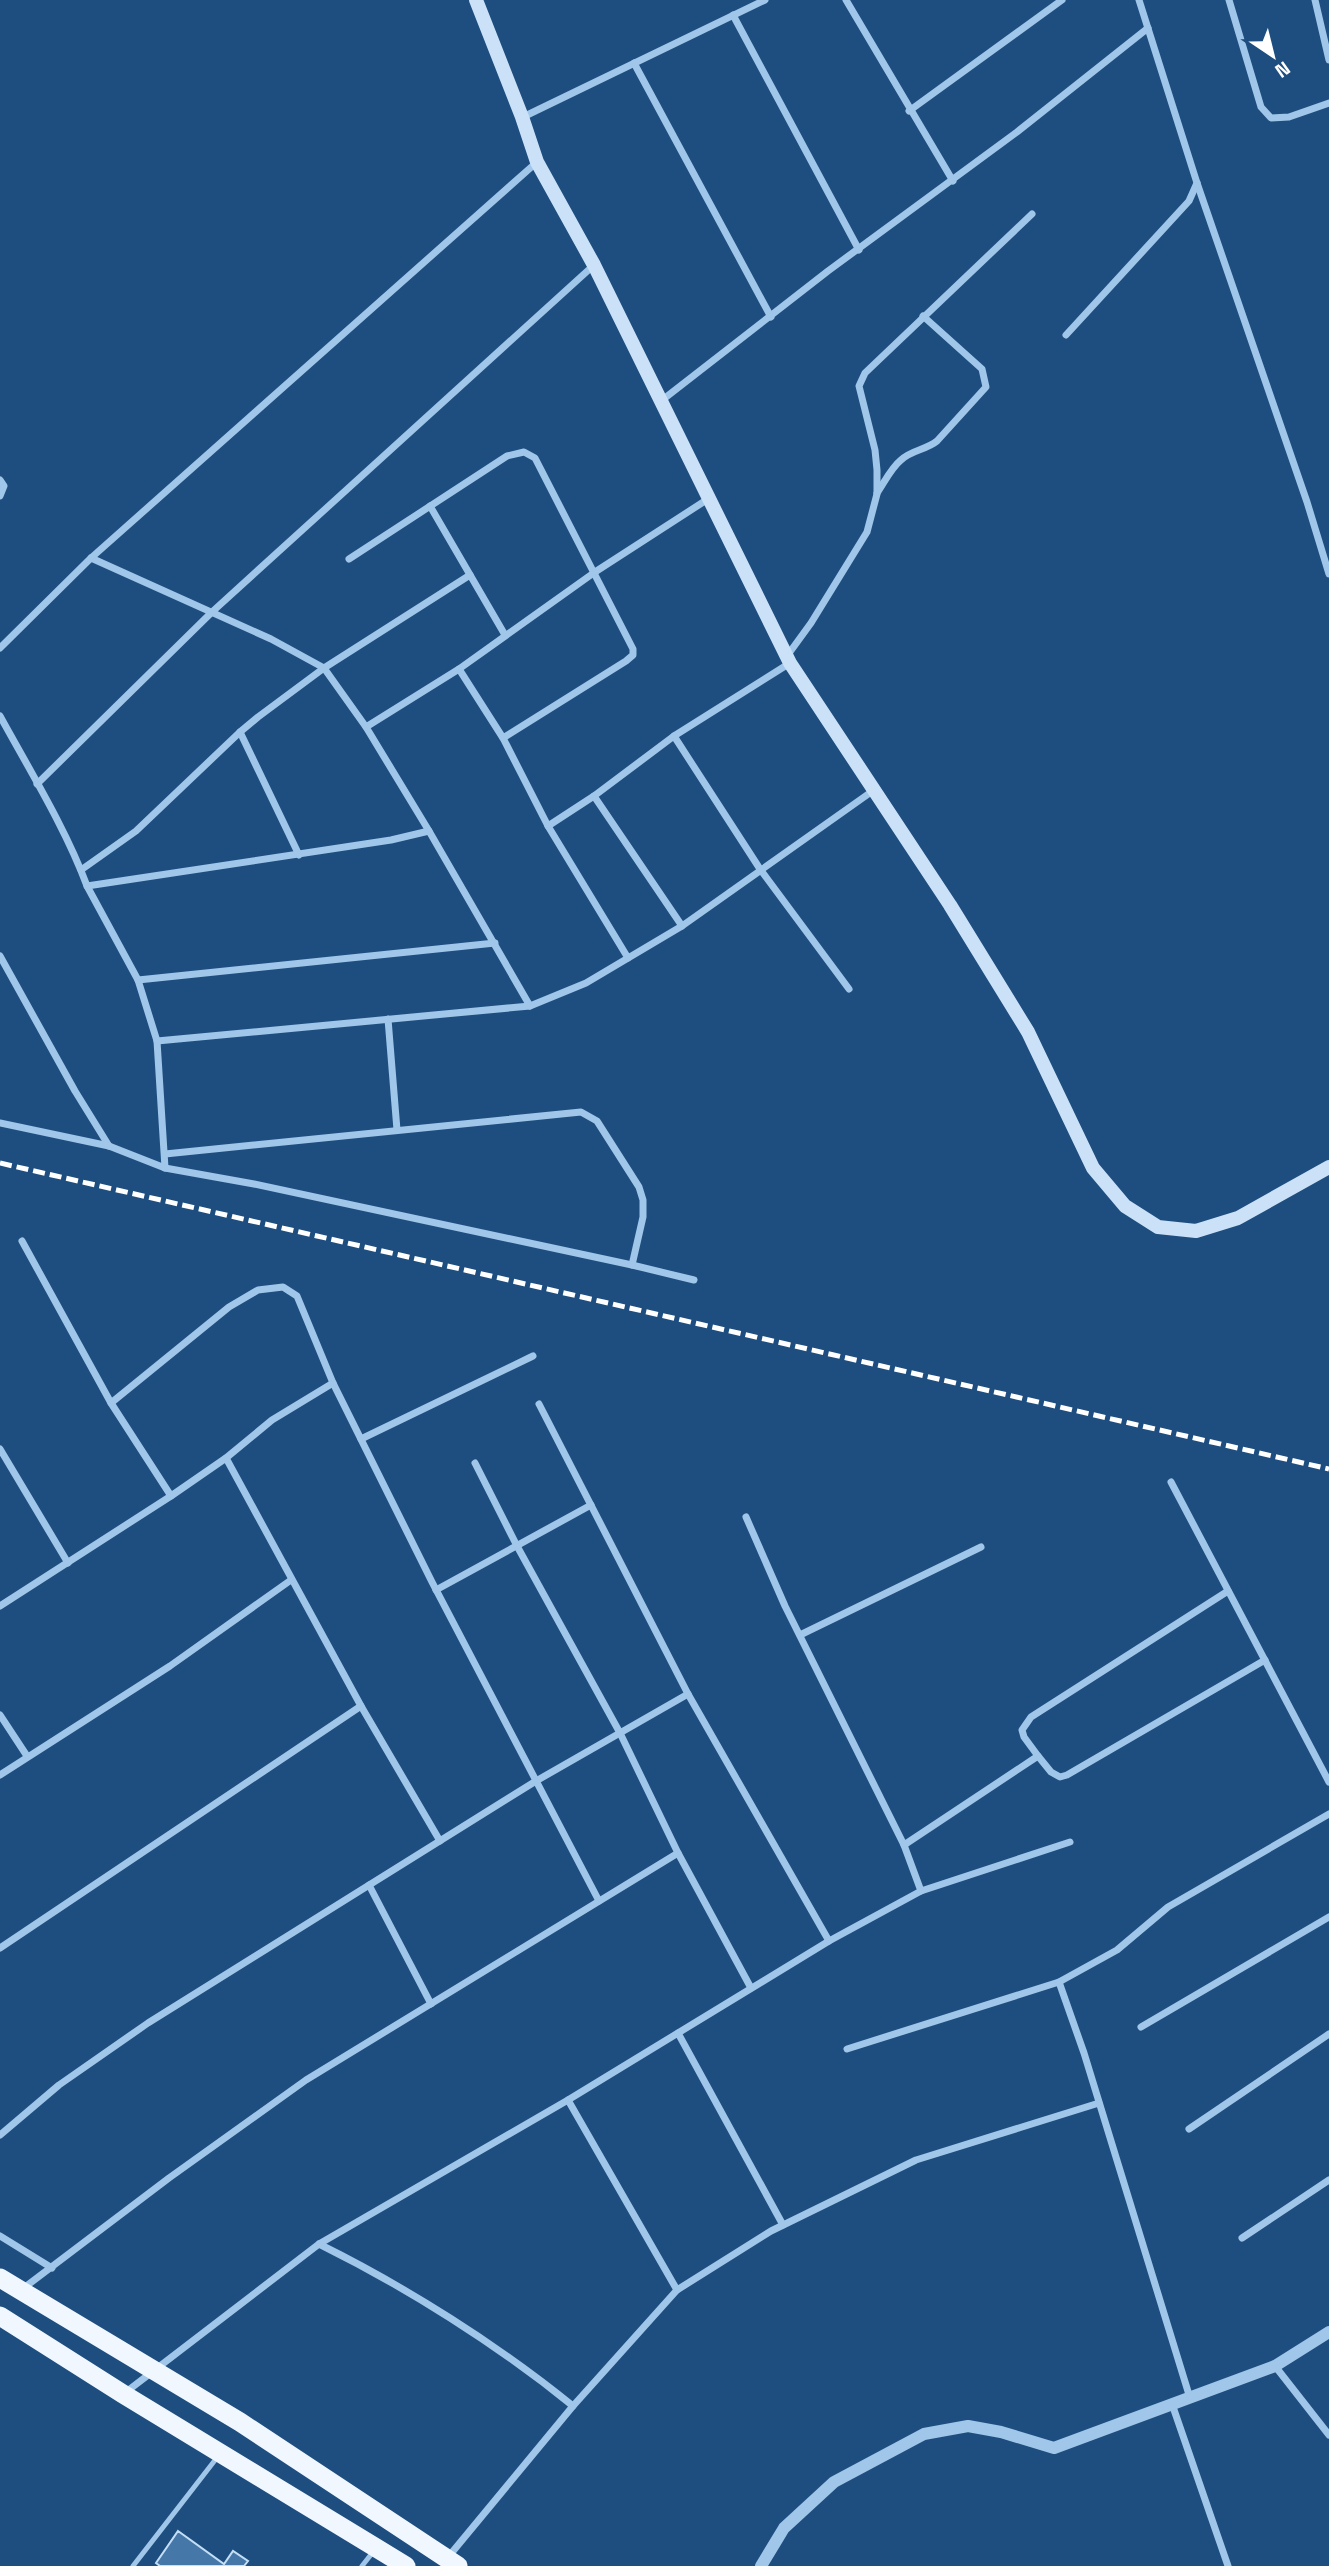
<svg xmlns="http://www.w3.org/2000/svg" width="1329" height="2566" font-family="'Space Grotesk',sans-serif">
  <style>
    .building { fill: #4578a9; stroke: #c4def6; stroke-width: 2 }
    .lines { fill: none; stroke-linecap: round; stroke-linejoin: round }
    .service { stroke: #a0c6e9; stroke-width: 5 }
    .minor { stroke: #a0c6e9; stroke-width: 7 }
    .tertiary { stroke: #a0c6e9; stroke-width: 12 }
    .secondary { stroke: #cbe1f7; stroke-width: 14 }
    .trunk { stroke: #f1f7fe; stroke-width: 19 }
    .rail { stroke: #fff; stroke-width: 5; stroke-dasharray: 12 5; stroke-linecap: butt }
  </style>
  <rect width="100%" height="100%" fill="#1d4e7f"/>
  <path class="building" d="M178 2531 224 2564 233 2551 248 2561 244 2566H160L156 2563Z"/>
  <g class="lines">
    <g class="service">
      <path d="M133 2566 219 2455"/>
      <path d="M362 2566 373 2552"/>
    </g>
    <g class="minor">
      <path d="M846 0 953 181"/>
      <path d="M1139 0 1197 183 1307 502 1329 574"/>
      <path d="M1229 0 1261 107 1271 118 1289 117 1329 103"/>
      <path d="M1315 0 1329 60"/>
      <path d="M733 15 859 250"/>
      <path d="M634 63 771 317"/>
      <path d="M909 111 1062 0"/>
      <path d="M523 117 765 0"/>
      <path d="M1066 335 1189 201 1197 183"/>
      <path d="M661 401 828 271 1017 132 1148 28"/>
      <path d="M0 480 4 486 0 496"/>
      <path d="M877 493C884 483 891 468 901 460 911 450 926 450 937 441L986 387 982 369 923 316"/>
      <path d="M430 506 505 635"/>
      <path d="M91 558 271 639 324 668 366 727 429 831 530 1006"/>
      <path d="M349 559 507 456 524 452 535 458 633 649V655L626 661 503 738"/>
      <path d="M0 648 91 558 537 162"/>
      <path d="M787 656 811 623 867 532 877 494V470L875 450 859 386 865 373 1032 214"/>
      <path d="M459 669 503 738 548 826 628 958"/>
      <path d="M0 716C29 769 66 829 87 886L138 980 157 1041 165 1168"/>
      <path d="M366 727 459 669 595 572 708 499"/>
      <path d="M240 732 299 855"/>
      <path d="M674 736 760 869 849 989"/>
      <path d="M37 784 212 612 594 265"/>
      <path d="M594 796 682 926"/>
      <path d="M548 826 594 796 674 736 790 663"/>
      <path d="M81 870 136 831 240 732 258 717 324 668 470 575"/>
      <path d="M87 886 391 840 429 831"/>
      <path d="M0 956 75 1091 109 1146"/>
      <path d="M138 980 495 943"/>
      <path d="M388 1019 397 1130"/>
      <path d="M157 1041 530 1006 586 983 682 926 874 790"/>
      <path d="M0 1123 109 1146 165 1168 254 1184 632 1265 694 1280"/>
      <path d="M165 1154 581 1112 597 1121 639 1187 643 1200V1217L632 1265"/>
      <path d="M22 1241 111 1403 171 1496"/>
      <path d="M111 1403 229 1307 258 1290 283 1287 297 1296 333 1383 432 1582 599 1901"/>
      <path d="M539 1404 688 1694 829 1941"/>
      <path d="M361 1439 533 1356"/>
      <path d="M0 1449 68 1563"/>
      <path d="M226 1458 361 1706 440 1841"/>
      <path d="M475 1463 517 1546 620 1733 678 1853 751 1988"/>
      <path d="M1171 1482 1329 1782"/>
      <path d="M746 1517 785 1606 904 1845 921 1891"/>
      <path d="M436 1590 591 1505"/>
      <path d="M0 1606 171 1496 226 1458 272 1420 333 1383"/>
      <path d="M800 1635 981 1547"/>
      <path d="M0 1715 27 1756"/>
      <path d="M1038 1756 1051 1772 1060 1777 1067 1775 1265 1660"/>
      <path d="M0 1775 170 1666 291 1580"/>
      <path d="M904 1845 1038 1756 1024 1737 1022 1730 1031 1717 1228 1591"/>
      <path d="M369 1885 431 2004"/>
      <path d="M0 1948 361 1706"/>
      <path d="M1059 1982 1084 2053 1190 2398"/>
      <path d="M1141 2027 1329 1917"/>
      <path d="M678 2033 783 2225"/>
      <path d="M847 2049 1059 1982 1117 1950 1168 1907 1329 1814"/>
      <path d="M568 2100 677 2290"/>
      <path d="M1189 2129 1329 2034"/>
      <path d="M0 2135 59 2085 148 2023 536 1781 688 1694"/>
      <path d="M0 2236 52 2268"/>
      <path d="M1242 2238 1329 2180"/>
      <path d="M319 2244C406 2287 498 2345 573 2406"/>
      <path d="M21 2290 169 2178 306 2080 678 1853"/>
      <path d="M1275 2366 1329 2435"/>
      <path d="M126 2392 319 2244 568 2100 829 1941 921 1891 1070 1842"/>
      <path d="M1172 2404 1228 2566"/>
      <path d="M449 2556 573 2406 677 2290 771 2231 916 2160 1099 2103"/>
    </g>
    <path class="tertiary" d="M761 2566 784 2528 834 2482 924 2434 968 2426 1001 2432 1054 2448 1275 2366 1329 2332"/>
    <path class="secondary" d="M476 0 522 117 537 162 594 265 790 663 950 905 1028 1032 1093 1168 1125 1206 1158 1227 1196 1231 1238 1218 1329 1167"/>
    <g class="trunk">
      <path d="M0 2278 240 2422 458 2566"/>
      <path d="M0 2316 123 2394 406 2566"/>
    </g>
    <path class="rail" d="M0 1163 1329 1469"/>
  </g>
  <g transform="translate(1273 56) rotate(145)" stroke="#1d4e7f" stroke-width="5" paint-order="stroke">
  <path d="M0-5L12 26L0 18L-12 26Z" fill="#ffffff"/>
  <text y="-10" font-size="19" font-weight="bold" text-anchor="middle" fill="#ffffff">N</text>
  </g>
</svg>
